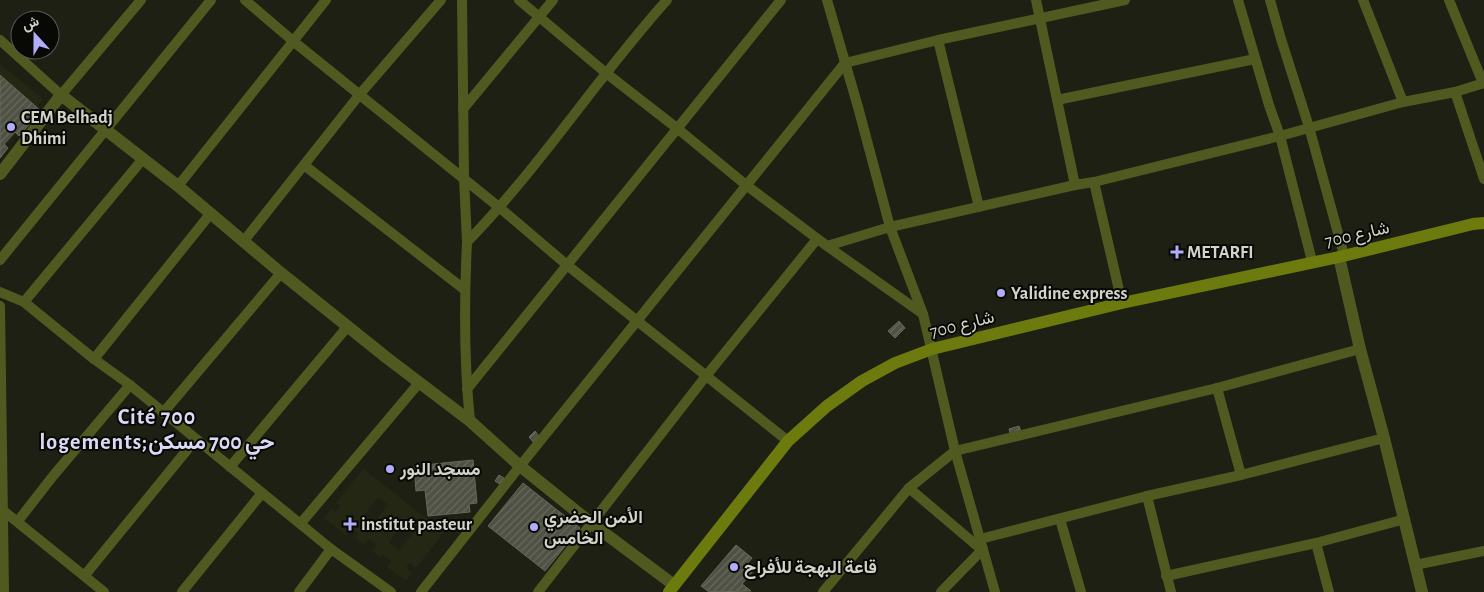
<svg xmlns="http://www.w3.org/2000/svg" width="1484" height="592" font-family="'Alegreya Sans',Vazirmatn,sans-serif">
  <style>
    .built { fill: #242714; fill-rule: evenodd }
    .building { fill: url(#building-hatch); stroke: #65695a }
    .lines { fill: none; stroke-linecap: round; stroke-linejoin: round }
    .minor { stroke: #505a20; stroke-width: 10 }
    .tertiary { stroke: #505a20; stroke-width: 12 }
    .secondary { stroke: #6d7b0e; stroke-width: 12 }
    .poi-dot { fill: #b2adf9; stroke: #080905; stroke-width: 2 }
    .labels { text-anchor: middle; stroke-width: 4; stroke-linejoin: round; paint-order: stroke }
    .poi-label { font-size: 18px; font-weight: bold; fill: #d2d4cb; stroke: #080905; text-anchor: start }
    .street-label { font-size: 18px; fill: #d2d4cb; stroke: #080905 }
    .district-label { font-size: 22px; font-weight: bold; letter-spacing: 1px; fill: #dad9f6; stroke: #080905 }
  </style>
  <defs>
    <pattern id="building-hatch" width="6" height="6" patternUnits="userSpaceOnUse" patternTransform="scale(1.25)"><rect width="6" height="6" fill="#4e5143"/><path d="M-1 1l2-2M0 6l6-6M5 7l2-2" fill="none" stroke="#67695d"/></pattern>
  </defs>
  <rect width="100%" height="100%" fill="#1d2013"/>
  <g class="built">
    <path d="M0 64 43 99 0 155Z"/>
    <path d="M363 469 444 532 416 568 410 563 406 568 412 573 406 581 387 567 391 561 383 555 380 557 372 551 377 545 369 539 364 545 355 538 358 534 352 528 346 535 324 518 332 509 336 512 340 506 336 503ZM378 497 388 505 371 526 361 519ZM406 521 416 529 399 550 389 542Z"/>
  </g>
  <g class="building">
    <path d="M0 75 41 111 19 136 15 132 4 144 8 148 0 158Z"/>
    <path d="M899 321 905 328 895 338 888 331Z"/>
    <path d="M1019 426 1022 434 1011 437 1009 429Z"/>
    <path d="M535 431 541 439 535 444 529 437Z"/>
    <path d="M473 460 477 503 469 504 470 512 428 516 425 490 416 491 414 466Z"/>
    <path d="M499 475 507 480 503 486 495 481Z"/>
    <path d="M523 483 580 528 545 571 488 526Z"/>
    <path d="M736 545 752 558 747 564 754 570 742 584 751 591 709 592 701 586Z"/>
  </g>
  <g class="lines">
    <g class="minor">
      <path d="M245 0 293 41 500 208 567 265 788 441"/>
      <path d="M462 0 464 178 467 242"/>
      <path d="M519 0 606 73 678 129 746 185 827 246 890 227 1075 185 1094 182 1280 136 1403 102 1455 92 1484 83"/>
      <path d="M827 0 858 107 890 227 923 314 955 451 980 539"/>
      <path d="M1036 0 1075 185"/>
      <path d="M1238 0 1269 105 1280 136 1312 261"/>
      <path d="M1270 0 1281 39 1309 127 1344 255"/>
      <path d="M1363 0 1403 102"/>
      <path d="M1449 0 1483 83"/>
      <path d="M0 40 61 95 141 0"/>
      <path d="M938 40 979 207"/>
      <path d="M1455 92 1484 179"/>
      <path d="M1057 100 1255 59"/>
      <path d="M463 109 553 0"/>
      <path d="M304 165 465 290"/>
      <path d="M1094 182 1122 303"/>
      <path d="M178 186 326 0"/>
      <path d="M243 242 360 94 441 0"/>
      <path d="M827 246 923 314"/>
      <path d="M0 260 211 0"/>
      <path d="M0 292 24 302 94 359 130 385 331 549 391 592"/>
      <path d="M24 302 142 160"/>
      <path d="M0 306 4 592"/>
      <path d="M94 359 211 213"/>
      <path d="M1217 388 1241 475"/>
      <path d="M467 389 781 0"/>
      <path d="M163 413 281 273"/>
      <path d="M470 421C464 362 464 302 467 242 540 167 597 78 667 0"/>
      <path d="M230 467 348 326"/>
      <path d="M909 488 982 550"/>
      <path d="M1147 496 1241 475 1384 438"/>
      <path d="M0 508 104 592"/>
      <path d="M1060 519 1081 592"/>
      <path d="M18 521 53 476 130 385"/>
      <path d="M301 523 419 383"/>
      <path d="M1316 543 1329 592"/>
      <path d="M1415 565 1484 551"/>
      <path d="M85 575 196 439"/>
      <path d="M1166 576 1316 543 1405 519"/>
      <path d="M182 592 262 493"/>
      <path d="M299 592 331 549"/>
      <path d="M421 592 520 466 845 63 938 40 1125 0"/>
      <path d="M538 592 706 376 817 239"/>
      <path d="M823 592 909 488 955 451 1217 388 1360 349"/>
      <path d="M941 592 983 549"/>
      <path d="M995 592 980 539 1147 496 1171 592"/>
    </g>
    <g class="tertiary">
      <path d="M0 174 61 95 178 186 281 273 387 358 470 421 520 466 591 523 674 585"/>
      <path d="M1339 257 1360 349 1384 438 1422 592"/>
    </g>
    <path class="secondary" d="M669 592 788 441 827 406 862 381 895 363 932 349 1122 303 1339 257 1473 224 1484 223"/>
  </g>
  <g class="poi-dot">
    <circle cx="11" cy="127" r="5"/>
    <path d="M1174.5 244.5h5v5h5v5h-5v5h-5v-5h-5v-5h5z"/>
    <circle cx="1001" cy="293" r="5"/>
    <circle cx="390" cy="469" r="5"/>
    <path d="M347.5 516.5h5v5h5v5h-5v5h-5v-5h-5v-5h5z"/>
    <circle cx="534" cy="527" r="5"/>
    <circle cx="734" cy="567" r="5"/>
  </g>
  <g class="labels">
    <g class="poi-label">
      <text x="21" y="123">CEM Belhadj<tspan x="21" dy="21">Dhimi</tspan></text>
      <text x="1187" y="258">METARFI</text>
      <text x="1011" y="299">Yalidine express</text>
      <text x="400" y="475">مسجد النور</text>
      <text x="544" y="523">الأمن الحضري<tspan x="544" dy="21">الخامس</tspan></text>
      <text x="361" y="530">institut pasteur</text>
      <text x="744" y="573">قاعة البهجة للأفراح</text>
    </g>
    <g class="street-label">
      <text transform="translate(1357 234) rotate(-13)" y="6">شارع 700</text>
      <text transform="translate(962 324) rotate(-14)" y="6">شارع 700</text>
    </g>
    <g class="district-label">
      <text x="157" y="424">Cité 700<tspan x="157" dy="25">logements;حي 700 مسكن</tspan></text>
    </g>
  </g>
  <g transform="translate(35 35) rotate(339)"><circle r="24" fill="#080905" stroke="#595a54"/>
  <path d="M0-4L9 19L0 12L-9 19Z" fill="#b2adf9"/>
  <text y="-8" font-size="14" font-weight="bold" text-anchor="middle" fill="#d2d4cb">ش</text>
  </g>
</svg>
